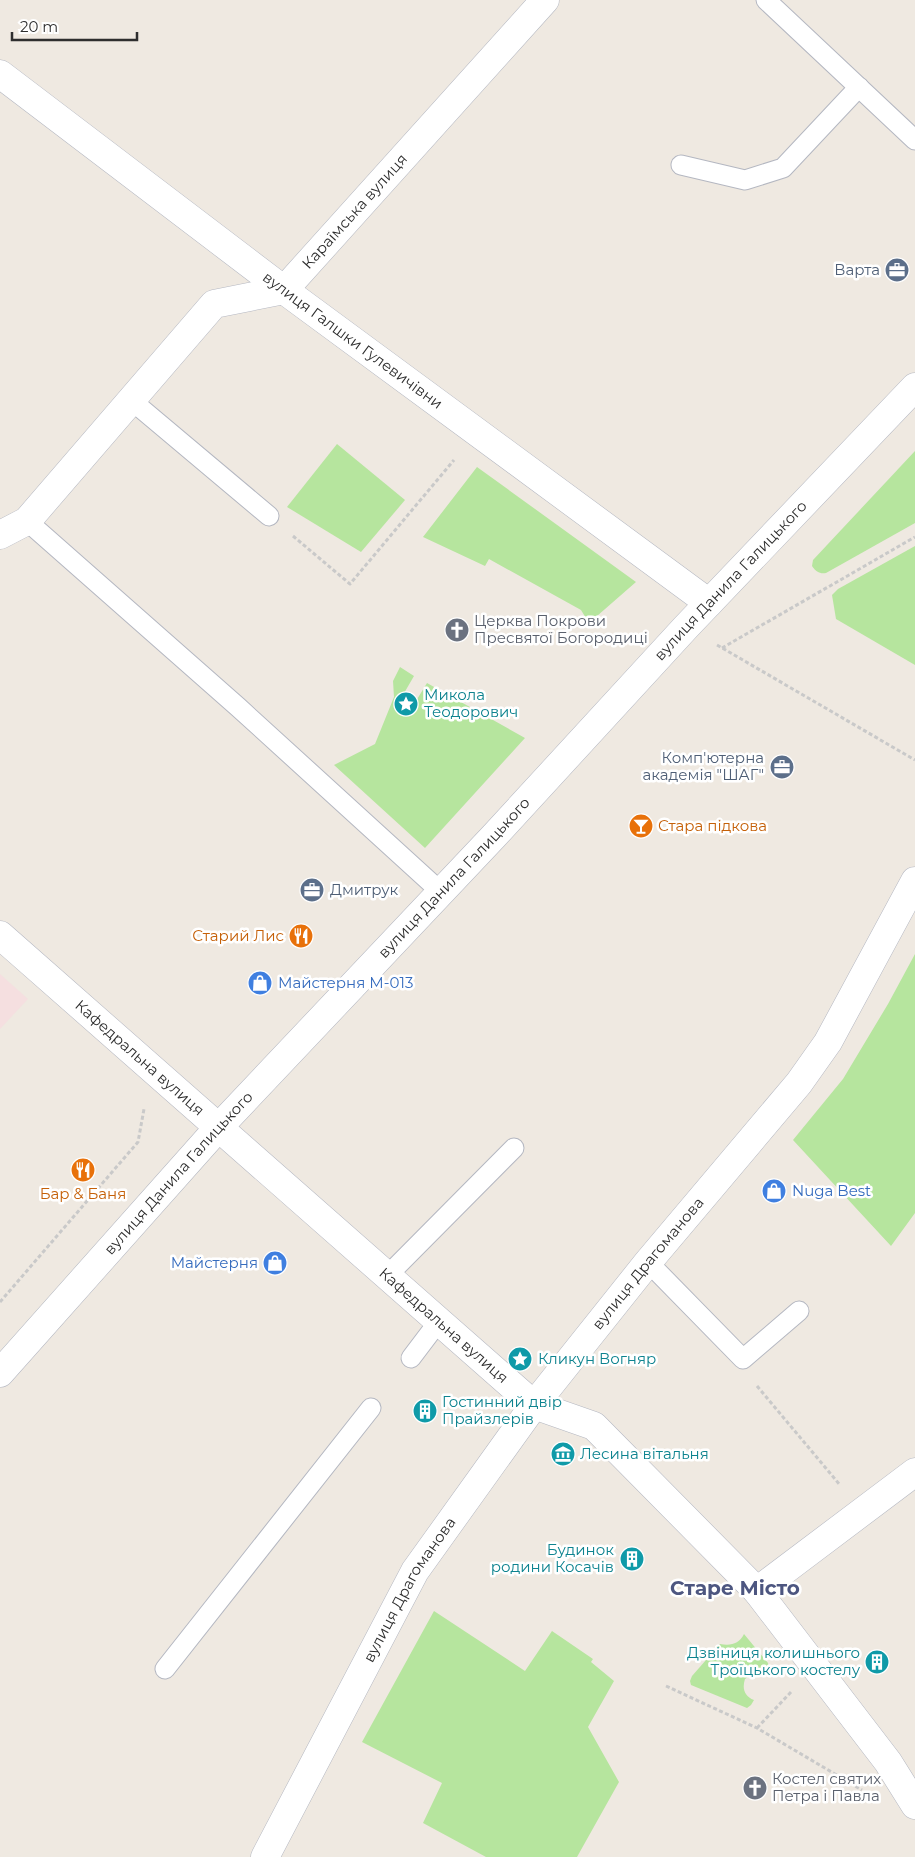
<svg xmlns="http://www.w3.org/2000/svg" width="915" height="1857" font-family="Montserrat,sans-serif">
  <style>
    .medical { fill: #f5dfe0 }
    .green { fill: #b6e59e }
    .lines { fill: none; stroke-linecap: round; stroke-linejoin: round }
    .service-casing { stroke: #b4b7c1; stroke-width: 21 }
    .minor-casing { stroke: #b4b7c1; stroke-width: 29 }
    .secondary-casing { stroke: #b4b7c1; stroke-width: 29 }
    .path { stroke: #c9c9c9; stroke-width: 3; stroke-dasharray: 4 2.5; stroke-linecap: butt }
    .service { stroke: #fff; stroke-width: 19 }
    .minor { stroke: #fff; stroke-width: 28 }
    .secondary { stroke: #fff; stroke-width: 28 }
    .labels { text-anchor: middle; stroke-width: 5; stroke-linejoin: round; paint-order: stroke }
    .street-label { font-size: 15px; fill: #2e2e2e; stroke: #fff }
    .service-label { font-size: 15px; fill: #4e5e75; stroke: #fff; text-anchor: end }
    .worship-label { font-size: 15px; fill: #5b616d; stroke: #fff; text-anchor: start }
    .culture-label { font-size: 15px; fill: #0d838f; stroke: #fff; text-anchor: start }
    .food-label { font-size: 15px; fill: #c56008; stroke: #fff; text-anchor: start }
    .shop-label { font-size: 15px; fill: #366cbe; stroke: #fff; text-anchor: start }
    .district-label { font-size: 20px; font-weight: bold; fill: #4d5680; stroke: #fff }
  </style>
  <rect width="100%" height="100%" fill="#efe9e1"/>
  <path class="medical" d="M0 974 28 999 0 1029Z"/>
  <g class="green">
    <path d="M337 444 405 500 361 552 287 507Z"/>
    <path d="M915 451V523L826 573C820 574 816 572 812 566L813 560Z"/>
    <path d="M477 467 636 582 589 623 581 610 489 559 485 566 423 537Z"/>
    <path d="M915 546V665L836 619 832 595 838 589Z"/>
    <path d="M400 667 414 676 396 707 408 714 427 683 525 738 425 848 334 765 375 744 394 697 393 681Z"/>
    <path d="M915 954V1213L891 1246 793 1140 843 1079 888 1004Z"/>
    <path d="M434 1611 525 1671 552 1631 593 1659 591 1662 614 1681 588 1727 619 1782 577 1857H486L423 1823 442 1783 362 1742Z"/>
    <path d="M744 1634 768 1663 769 1668 765 1674 755 1672 745 1679C742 1688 744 1696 754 1700L751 1705 747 1708 691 1685 690 1681 692 1676 720 1644C731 1646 739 1644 744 1634Z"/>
  </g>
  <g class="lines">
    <defs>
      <g id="service">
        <path d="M766 0 915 140"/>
        <path d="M681 165 745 180 783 168 859 87"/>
        <path d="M131 400 269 516"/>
        <path d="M27 521 238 707 441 892"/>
        <path d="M648 1262 743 1359 799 1311"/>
        <path d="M387 1276 514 1148"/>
        <path d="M411 1358 439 1321"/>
        <path d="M165 1669 371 1408"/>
      </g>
      <g id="minor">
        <path id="s1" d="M0 74 284 290 709 603"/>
        <path id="s2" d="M0 535 27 521 214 304 284 290 545 0"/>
        <path id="s3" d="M0 935 534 1405 594 1426 757 1591 888 1762 915 1805"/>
        <path d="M757 1591 915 1472"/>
        <path id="s4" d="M265 1857 415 1571 534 1405 648 1262 799 1083 828 1042 915 881"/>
      </g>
      <g id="secondary">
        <path id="s5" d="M0 1373 218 1128 494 836 686 627 915 387"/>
      </g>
    </defs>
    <use href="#service" class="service-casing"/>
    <use href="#minor" class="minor-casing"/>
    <use href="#secondary" class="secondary-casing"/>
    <g class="path">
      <path d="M293 536 350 584 454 460"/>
      <path d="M717 645 915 760"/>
      <path d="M722 648 915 537"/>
      <path d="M0 1302 138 1142 144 1109"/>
      <path d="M757 1386 840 1485"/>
      <path d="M666 1686 757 1728 862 1790"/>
      <path d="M757 1728 791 1692"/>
    </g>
    <use href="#service" class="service"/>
    <use href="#minor" class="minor"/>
    <use href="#secondary" class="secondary"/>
  </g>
  <defs>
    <symbol id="office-disc" viewBox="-11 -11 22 22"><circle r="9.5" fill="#5c6f8a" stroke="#fff"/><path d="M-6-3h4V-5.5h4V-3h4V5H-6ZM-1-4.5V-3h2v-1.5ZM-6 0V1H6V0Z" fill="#fff"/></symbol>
    <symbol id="church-disc" viewBox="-11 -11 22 22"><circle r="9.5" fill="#6b7280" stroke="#fff"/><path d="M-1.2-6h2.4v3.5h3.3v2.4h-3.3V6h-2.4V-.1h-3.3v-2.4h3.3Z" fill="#fff"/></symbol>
    <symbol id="sight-disc" viewBox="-11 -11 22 22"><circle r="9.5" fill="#0f9aa8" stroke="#fff"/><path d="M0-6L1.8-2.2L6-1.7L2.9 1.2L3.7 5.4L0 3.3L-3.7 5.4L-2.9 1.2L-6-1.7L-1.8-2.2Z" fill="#fff"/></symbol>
    <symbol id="bar-disc" viewBox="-11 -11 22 22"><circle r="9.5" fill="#e8710a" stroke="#fff"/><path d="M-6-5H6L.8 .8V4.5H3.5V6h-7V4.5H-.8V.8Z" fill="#fff"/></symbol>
    <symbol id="restaurant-disc" viewBox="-11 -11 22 22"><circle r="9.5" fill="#e8710a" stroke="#fff"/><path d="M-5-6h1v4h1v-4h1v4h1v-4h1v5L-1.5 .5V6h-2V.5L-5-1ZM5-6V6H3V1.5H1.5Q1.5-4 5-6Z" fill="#fff"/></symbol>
    <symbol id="shop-disc" viewBox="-11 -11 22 22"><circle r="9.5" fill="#3f7fe0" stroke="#fff"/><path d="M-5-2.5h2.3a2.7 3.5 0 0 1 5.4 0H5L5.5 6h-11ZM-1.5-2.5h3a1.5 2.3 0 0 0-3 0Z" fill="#fff"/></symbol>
    <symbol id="building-disc" viewBox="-11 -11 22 22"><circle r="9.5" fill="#0f9aa8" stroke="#fff"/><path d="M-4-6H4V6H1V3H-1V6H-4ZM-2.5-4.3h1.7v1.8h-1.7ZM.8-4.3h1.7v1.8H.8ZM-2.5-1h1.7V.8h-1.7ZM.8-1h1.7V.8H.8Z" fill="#fff"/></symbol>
    <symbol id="museum-disc" viewBox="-11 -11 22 22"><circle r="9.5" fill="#0f9aa8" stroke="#fff"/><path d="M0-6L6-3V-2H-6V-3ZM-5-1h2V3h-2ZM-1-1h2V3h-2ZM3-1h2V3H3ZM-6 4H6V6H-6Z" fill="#fff"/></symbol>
  </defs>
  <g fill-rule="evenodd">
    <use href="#office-disc" x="883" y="256" width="28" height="28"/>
    <use href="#church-disc" x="443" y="616" width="28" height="28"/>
    <use href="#sight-disc" x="392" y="690" width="28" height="28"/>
    <use href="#office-disc" x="768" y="753" width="28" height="28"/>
    <use href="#bar-disc" x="627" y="812" width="28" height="28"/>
    <use href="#office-disc" x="298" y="876" width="28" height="28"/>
    <use href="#restaurant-disc" x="287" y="922" width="28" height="28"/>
    <use href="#shop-disc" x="246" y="969" width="28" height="28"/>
    <use href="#restaurant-disc" x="69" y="1156" width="28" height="28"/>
    <use href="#shop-disc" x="760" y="1177" width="28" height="28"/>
    <use href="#shop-disc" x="261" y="1249" width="28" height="28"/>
    <use href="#sight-disc" x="506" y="1345" width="28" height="28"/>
    <use href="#building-disc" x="411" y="1397" width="28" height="28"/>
    <use href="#museum-disc" x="549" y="1440" width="28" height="28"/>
    <use href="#building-disc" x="618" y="1545" width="28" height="28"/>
    <use href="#building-disc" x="863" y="1648" width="28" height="28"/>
    <use href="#church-disc" x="741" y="1774" width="28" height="28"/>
  </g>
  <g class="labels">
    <g class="street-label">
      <text dy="5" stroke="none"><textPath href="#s2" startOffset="494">Караїмська вулиця</textPath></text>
      <text dy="5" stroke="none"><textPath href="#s1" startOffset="442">вулиця Галшки Гулевичівни</textPath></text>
      <text dy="5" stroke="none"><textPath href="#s5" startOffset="1078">вулиця Данила Галицького</textPath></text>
      <text dy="5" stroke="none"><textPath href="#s5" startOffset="672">вулиця Данила Галицького</textPath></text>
      <text dy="5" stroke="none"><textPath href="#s3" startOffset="186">Кафедральна вулиця</textPath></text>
      <text dy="5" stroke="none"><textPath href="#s5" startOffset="268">вулиця Данила Галицького</textPath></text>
      <text dy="5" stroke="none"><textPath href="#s4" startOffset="709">вулиця Драгоманова</textPath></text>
      <text dy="5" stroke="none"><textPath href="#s3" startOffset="591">Кафедральна вулиця</textPath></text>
      <text dy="5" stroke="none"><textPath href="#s4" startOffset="304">вулиця Драгоманова</textPath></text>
    </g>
    <g class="service-label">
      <text x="880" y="275">Варта</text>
      <text x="764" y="763">Комп'ютерна<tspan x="764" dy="17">академія "ШАГ"</tspan></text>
      <text x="330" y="895" text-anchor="start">Дмитрук</text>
    </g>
    <g class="worship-label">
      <text x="474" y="626">Церква Покрови<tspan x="474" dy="17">Пресвятої Богородиці</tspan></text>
      <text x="772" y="1784">Костел святих<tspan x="772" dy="17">Петра і Павла</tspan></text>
    </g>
    <g class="culture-label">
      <text x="424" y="700">Микола<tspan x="424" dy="17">Теодорович</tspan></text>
      <text x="538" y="1364">Кликун Вогняр</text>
      <text x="442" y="1407">Гостинний двір<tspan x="442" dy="17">Прайзлерів</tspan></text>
      <text x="580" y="1459">Лесина вітальня</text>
      <text x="614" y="1555" text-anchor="end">Будинок<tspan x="614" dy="17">родини Косачів</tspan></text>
      <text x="860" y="1658" text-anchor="end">Дзвіниця колишнього<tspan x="860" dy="17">Троїцького костелу</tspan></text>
    </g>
    <g class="food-label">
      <text x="658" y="831">Стара підкова</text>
      <text x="284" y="941" text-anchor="end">Старий Лис</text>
      <text x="83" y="1199" text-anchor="middle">Бар &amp; Баня</text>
    </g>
    <g class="shop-label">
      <text x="278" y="988">Майстерня М-013</text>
      <text x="792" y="1196">Nuga Best</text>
      <text x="258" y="1268" text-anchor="end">Майстерня</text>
    </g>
    <g class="district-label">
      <text x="735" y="1595">Старе Місто</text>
    </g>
  </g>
  <path d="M12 32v8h125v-8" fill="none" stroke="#2e2e2e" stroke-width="2.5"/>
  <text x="20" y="32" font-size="15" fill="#2e2e2e" stroke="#ffffff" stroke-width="4" paint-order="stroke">20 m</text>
</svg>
